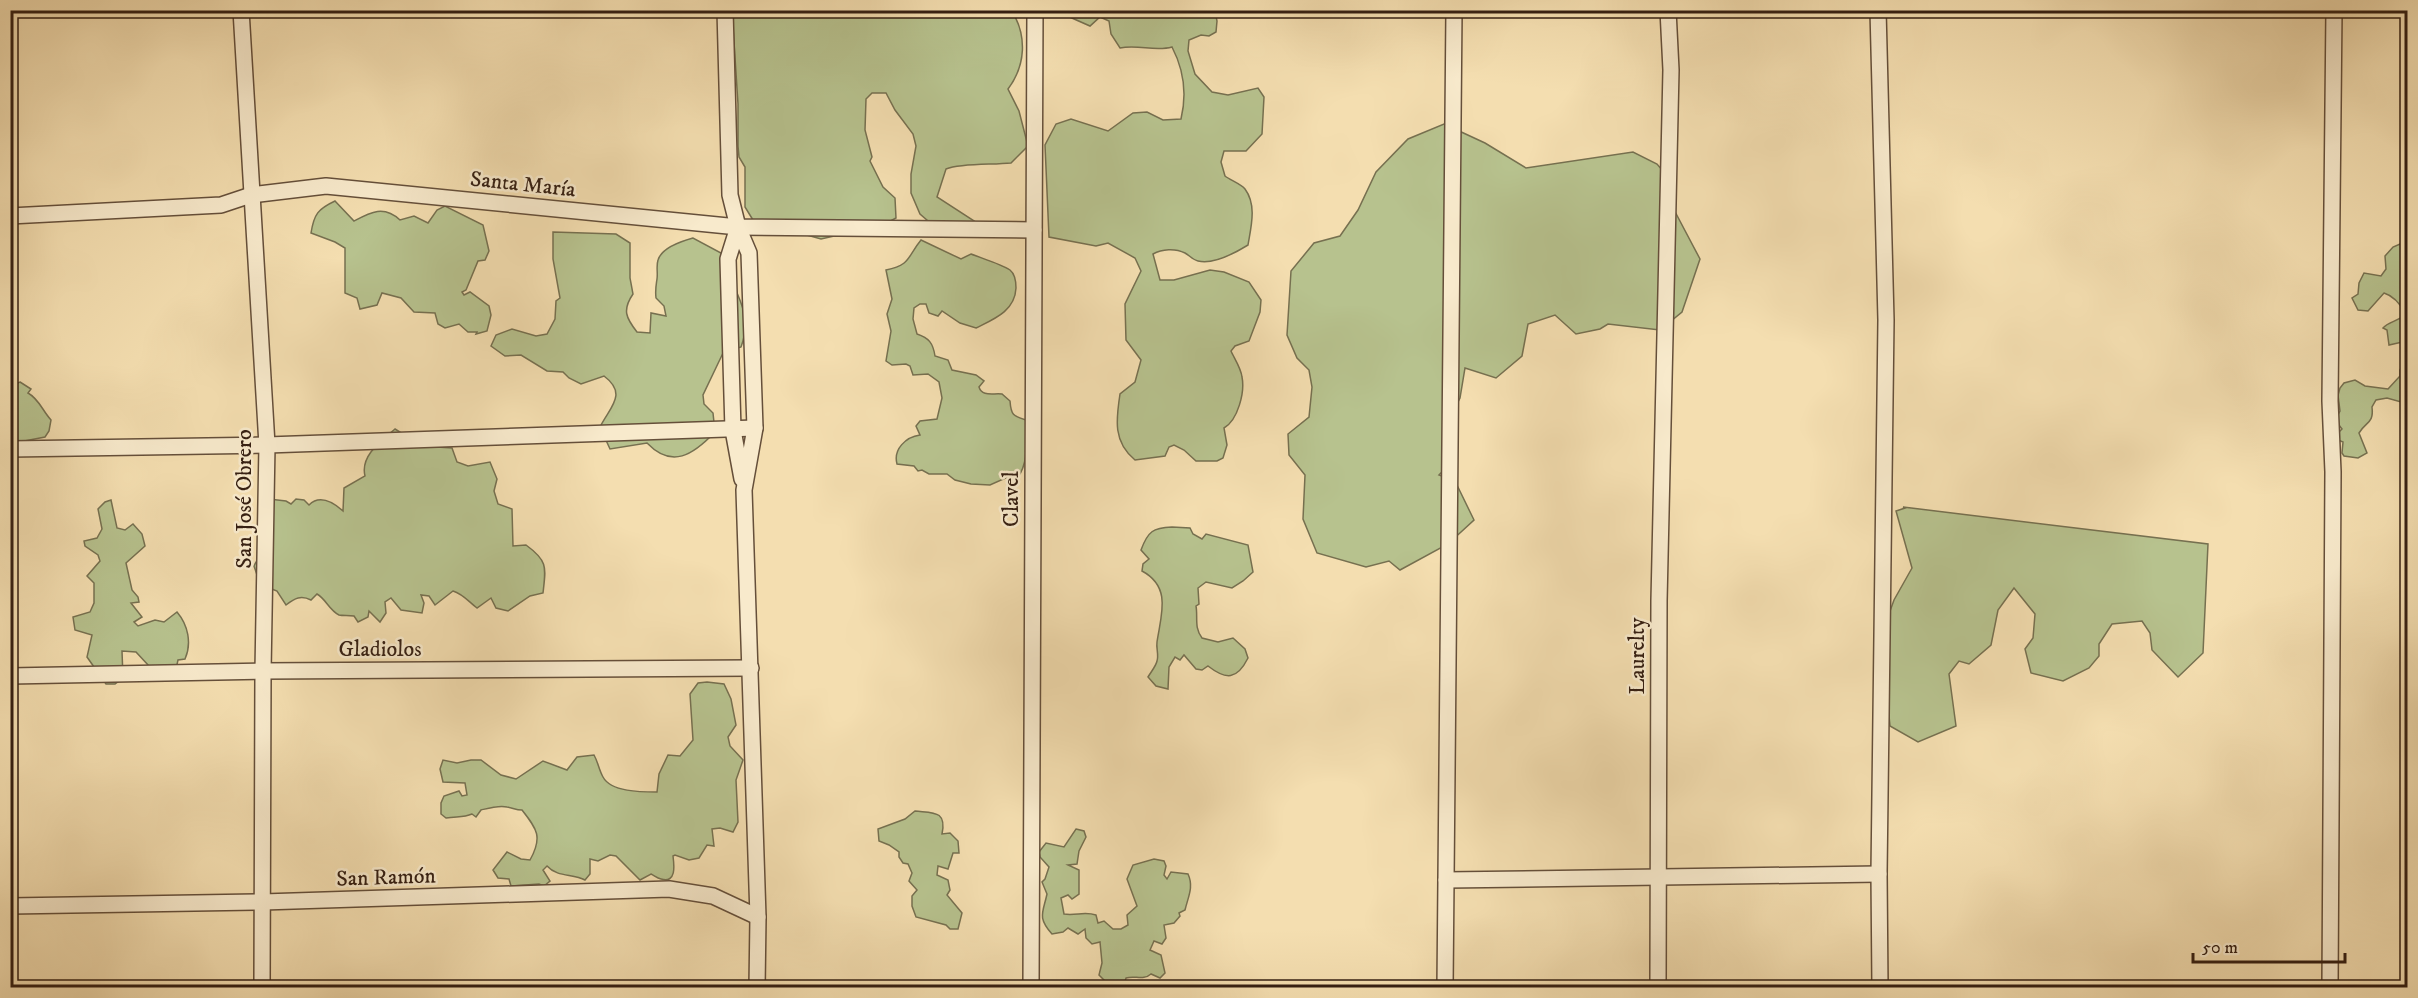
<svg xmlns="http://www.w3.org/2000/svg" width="2418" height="998" font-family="'IM FELL DW Pica',serif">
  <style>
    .green { fill: #b7c28e; stroke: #767050; stroke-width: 1.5 }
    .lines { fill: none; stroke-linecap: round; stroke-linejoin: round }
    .minor-casing { stroke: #654f3a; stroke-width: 18 }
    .minor { stroke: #f8eacc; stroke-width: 15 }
    .labels { text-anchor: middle; stroke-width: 5; stroke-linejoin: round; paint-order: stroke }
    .street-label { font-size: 22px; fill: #351f12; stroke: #f8eacc }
  </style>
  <rect width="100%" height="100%" fill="#f4deb0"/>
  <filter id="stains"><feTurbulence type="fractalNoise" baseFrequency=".00333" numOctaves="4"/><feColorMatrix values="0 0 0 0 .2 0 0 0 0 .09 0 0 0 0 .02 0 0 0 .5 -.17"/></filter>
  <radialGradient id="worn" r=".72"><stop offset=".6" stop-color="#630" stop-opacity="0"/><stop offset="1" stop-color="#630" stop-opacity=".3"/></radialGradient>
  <g class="green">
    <path d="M732 11H1012C1027 36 1026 65 1008 89L1019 111 1028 146 1011 163C992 165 962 163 946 169L937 197 982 226 942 233 920 214 911 193V174L916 146 913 134 895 110 886 93H872L866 99 865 130 872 157 870 161 883 187 895 198 896 218 883 225 821 239 753 220 745 207V167L739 157 738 146V104Z"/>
    <path d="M1056 11H1215L1217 21 1216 32 1209 36 1201 35 1189 40 1188 51 1195 74 1212 92 1228 95 1258 88 1264 97 1262 134 1246 151H1224L1221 162 1225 176C1230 180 1241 184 1245 189 1257 205 1251 227 1248 245 1235 253 1214 265 1198 261 1193 260 1189 255 1185 253 1175 248 1162 249 1153 254L1160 280H1174L1210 270 1224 272 1249 282 1261 300 1260 312 1249 341 1235 346 1231 351C1234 358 1241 368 1242 377 1245 392 1238 420 1224 428L1227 445 1223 458 1217 461H1196L1184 450 1174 445 1169 447 1165 456 1135 460C1113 442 1116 420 1120 394L1135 382 1141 360 1126 340 1125 304 1141 271 1135 258 1108 243 1096 246 1049 237 1045 145 1056 124 1071 119 1108 131 1133 113 1147 112 1163 120 1181 119C1187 94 1184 70 1172 47 1155 52 1138 44 1120 48L1111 34 1109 21 1100 17 1090 26Z"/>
    <path d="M1444 124 1485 143 1526 168 1633 152 1657 164 1676 186 1672 206 1700 259 1682 312 1660 330 1608 324 1600 329 1576 334 1555 315 1528 324 1522 356 1496 378 1465 368 1460 398 1452 414V462L1439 475 1455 481 1474 520 1448 544 1400 570 1389 561 1366 567 1317 553 1303 519 1305 475 1289 455 1288 434 1309 417 1312 387 1309 370 1297 358 1287 335 1291 271 1314 243 1340 236 1358 210 1376 172 1408 139Z"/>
    <path d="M335 201 354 221C371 212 384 205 400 220L414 216 428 223 437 210 445 206 483 225 489 251 485 260 478 261 466 290 462 292 464 295 470 292 489 306 491 315 487 331 476 334 477 332H468L459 324 445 328 438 324 435 313 414 312 401 298 382 293 377 305 360 309 357 298 345 293V248L335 242 311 233C314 214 318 209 335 201Z"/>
    <path d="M553 232 616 234 630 243V278L633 294C622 310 626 318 637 332L650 333 651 313 666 316 664 306 656 298C655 290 656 286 657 279 658 273 656 266 658 260 662 247 682 241 693 238L721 253C730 288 755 309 741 347L723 353 703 395 704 404 713 413 715 432C693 455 672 469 647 443L610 449 600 427C610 407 628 394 604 376L581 384 569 378 563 372 547 371 521 355 505 356 491 346 496 335 512 329 536 336 547 334 555 319 556 301 560 298 553 259Z"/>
    <path d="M921 240 961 259 971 254C981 258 1001 264 1010 270 1015 274 1016 282 1016 288 1015 311 994 319 976 328L960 323 942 311 938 316 929 313 926 304H920L914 308 913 319 917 334C929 338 933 343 935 356L948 360 952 370 976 375 984 381 979 387C982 397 993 393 1002 394L1010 401C1011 415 1013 416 1026 420 1025 439 1030 460 1018 477L1010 476 990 485 971 484 955 480 947 474H929L922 470 918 471 914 466 897 464C893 449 906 437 920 435L916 426 920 421 937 419 942 398 939 382 928 374 913 375 910 366 906 364 892 365 886 361 891 331 887 314 892 299 886 270C911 265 907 257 921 240Z"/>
    <path d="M2407 241V341L2389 345 2387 330 2383 328C2388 322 2399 321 2406 314 2401 305 2394 296 2384 293L2368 311 2358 310 2352 298 2358 294 2359 283 2364 273 2381 276 2386 269 2385 256 2393 247Z"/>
    <path d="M2402 366 2407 367V423L2405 403 2387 398 2376 400 2372 407C2374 424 2366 421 2359 433L2367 453 2358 458 2344 456 2342 453 2343 442 2338 440 2336 435 2342 429 2335 420 2340 411 2338 395 2340 388 2344 383 2355 380 2365 386 2388 389 2400 376V370Z"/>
    <path d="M20 382 31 389 28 393C39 399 42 410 51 420L49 431 45 437 14 443 11 441V386Z"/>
    <path d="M395 429 422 446 452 448 457 462 468 466 490 462 497 479 494 491 498 504 512 509 513 546 526 545C548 561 546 567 543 593L530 596 508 611 496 608 491 598 477 608C469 602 463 594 453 591L435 605 429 596 421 595 424 603 422 613 401 610 391 598 385 602 386 613 380 622 369 611 368 617 358 622 354 616C349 615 343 616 339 615 329 610 326 599 317 594L311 600C301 595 295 598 286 605L277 591 267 587 258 578 254 566C256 561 260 558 260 553 263 533 250 512 269 499L286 501 291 504 296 499 304 500 309 505C320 494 334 503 343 511L344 488 365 476C360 456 381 441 395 429Z"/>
    <path d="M111 500 117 528 125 530 133 524 142 534 145 546 126 563 132 590 138 597 139 602 131 603 142 617 134 622 138 626 155 620 164 622 177 612C188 625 192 643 185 659L178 660 176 669 149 666 136 652 122 651 123 678 115 684H106L87 657 92 635 75 630 73 617 90 612 94 603V583L87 576 100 561 98 555 85 546 84 541 97 538 102 529 98 509 105 502Z"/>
    <path d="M1903 507 2208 544 2203 653 2178 677 2152 650 2150 633 2142 621 2112 624 2099 644V656L2089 668 2063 681 2031 673 2025 649 2033 638 2035 614 2014 588 1998 610 1991 645 1969 664 1959 661 1949 674 1956 726 1918 742 1890 726 1881 636 1894 600 1912 568 1896 511 1905 508Z"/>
    <path d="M1172 527 1190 528 1193 534 1202 539 1206 534 1248 545 1253 572 1243 581 1232 588 1206 582 1198 588 1199 604 1196 606C1198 617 1194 628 1202 638L1218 642 1233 638 1245 649 1248 658C1237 680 1226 680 1208 666L1202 670 1196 669 1184 655 1180 660 1175 657 1169 667 1168 689 1156 686 1148 677C1151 672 1156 666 1157 661 1159 655 1156 648 1157 642 1161 615 1172 587 1142 571L1143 564 1149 559 1141 550C1148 531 1153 528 1172 527Z"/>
    <path d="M707 682 724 684 731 699 736 725 728 737 730 746 743 760 736 780 738 822 733 832 720 828 712 829 714 846 707 845 699 858 689 860 675 855 673 856C674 864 677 884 661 879 657 878 655 876 651 874L640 880 616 856 610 855 598 861 590 859V874L585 880C573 873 558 878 547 866L543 870 550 881 544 886 539 884 511 886 509 879 498 878 493 870 507 852 521 859 530 860C543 837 537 829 522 810 516 810 513 808 507 807 499 805 489 808 481 810L476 817 472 814C463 818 456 816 446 818L441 814V803L444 796 459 791 462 796 467 795 465 783 443 782 440 769 443 760 457 763 471 760H481L501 775 516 779 543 761 567 770 577 757 594 755C598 762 599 770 603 777 611 792 641 792 657 792L659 774 668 755 680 756 693 740 690 694 698 683Z"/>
    <path d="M915 811C933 813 947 810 942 834L950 833 958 841 959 853H953L948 869 938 866 937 875 948 880 950 890 947 895 962 913 958 929H950L946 925 916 917 912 906V896L917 890 909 881 912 873 908 864 903 863 899 857V852L889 845 879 841 878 829 905 819Z"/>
    <path d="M1076 829 1084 831 1086 837 1079 851 1077 864 1068 865 1079 870V894L1072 899 1068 895 1061 898 1064 914C1076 916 1084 911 1096 915L1098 923 1104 921 1113 929H1121L1128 925 1127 915 1137 906 1127 879 1133 865 1154 859 1164 861 1166 866 1164 875 1167 879 1171 872 1188 874C1194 887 1188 897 1185 910L1179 913 1180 916 1174 923 1164 925 1166 938 1162 944 1154 941 1150 950 1161 955 1165 973 1160 978 1151 974C1143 981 1135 975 1126 978L1124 985H1109L1099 975 1102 963 1100 942 1092 944 1086 938 1085 929 1078 934 1068 928 1063 932 1052 934C1037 917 1043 913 1047 894L1042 882 1045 879 1049 867 1040 857 1039 852 1046 843 1064 847Z"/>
  </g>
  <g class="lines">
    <defs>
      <g id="minor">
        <path d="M241 10 267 445 263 671 262 988"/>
        <path d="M725 10 730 195 738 227 749 253 755 428 744 490 758 917 757 988"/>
        <path d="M1878 10 1886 320 1879 874 1880 988"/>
        <path d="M10 216 221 205 251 195 326 186 738 227 1034 230"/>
        <path d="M738 227 728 259 733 430 742 479"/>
        <path d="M10 449 267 445 755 428"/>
        <path d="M10 676 263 671 751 668"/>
        <path d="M1446 880 1879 874"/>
        <path d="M10 906 263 902 669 889 713 896 758 917"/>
        <path d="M1031 988 1035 10"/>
        <path d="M1445 988 1454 10"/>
        <path d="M1658 988 1659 601 1671 70 1668 10"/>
        <path d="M2330 988 2333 472 2330 401 2334 10"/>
      </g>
    </defs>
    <use href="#minor" class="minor-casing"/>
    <use href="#minor" class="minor"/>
  </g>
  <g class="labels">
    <g class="street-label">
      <text transform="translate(523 183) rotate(6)" y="8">Santa María</text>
      <text transform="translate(243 499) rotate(-90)" y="8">San José Obrero</text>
      <text transform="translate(1010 499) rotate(-90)" y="8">Clavel</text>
      <text x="380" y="656">Gladiolos</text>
      <text transform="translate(1636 656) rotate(-90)" y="8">Laurelty</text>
      <text transform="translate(386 876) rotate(-2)" y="8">San Ramón</text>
    </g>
  </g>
  <rect width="2418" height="998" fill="none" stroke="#f4deb0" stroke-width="36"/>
  <rect x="12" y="12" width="2394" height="974" fill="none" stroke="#351f12" stroke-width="3"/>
  <rect x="18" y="18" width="2382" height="962" fill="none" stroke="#351f12" stroke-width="1.5"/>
  <path d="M2193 953v9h152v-9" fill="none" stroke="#351f12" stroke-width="3"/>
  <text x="2202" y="953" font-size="18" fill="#351f12" stroke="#f8eacc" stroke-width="4.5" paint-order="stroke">50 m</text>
  <rect width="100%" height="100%" filter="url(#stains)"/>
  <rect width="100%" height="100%" fill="url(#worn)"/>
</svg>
